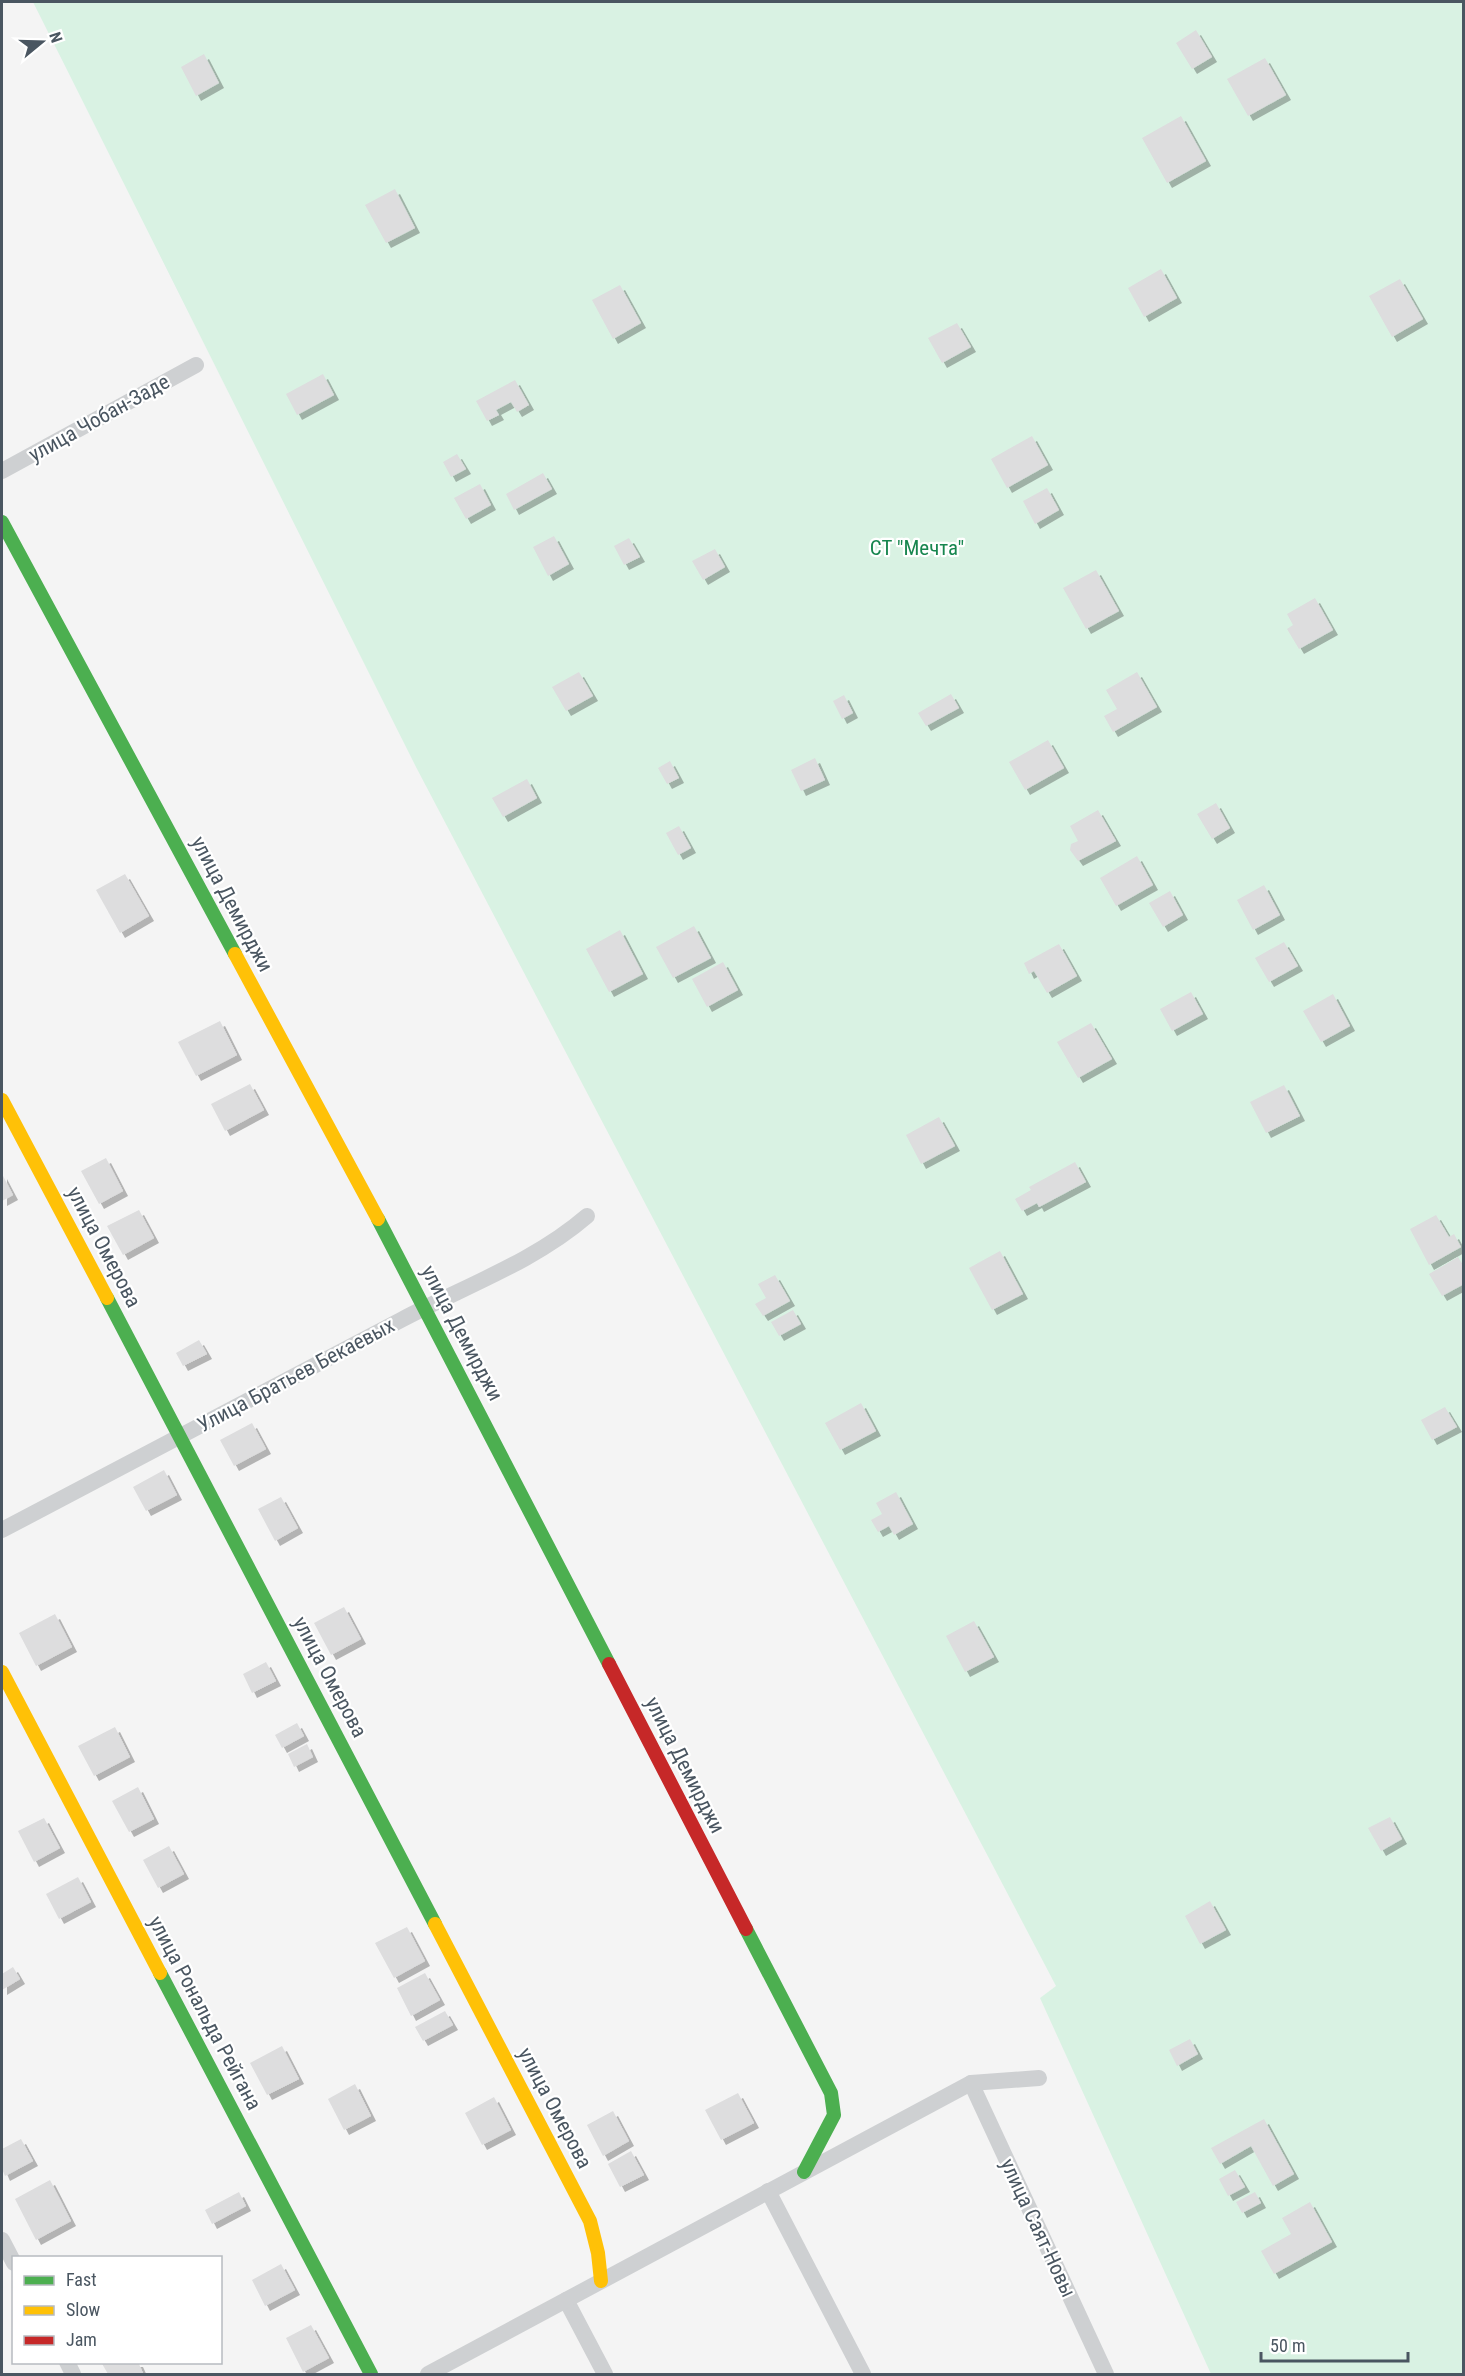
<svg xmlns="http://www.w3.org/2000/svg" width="1465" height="2376" font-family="'Roboto Condensed',sans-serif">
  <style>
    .green { fill: #d9f2e3 }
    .building { fill: #ddddde; filter: url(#shadow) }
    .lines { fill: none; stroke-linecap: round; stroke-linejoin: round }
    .street { stroke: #ced0d2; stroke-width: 16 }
    .fast { stroke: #4caf50; stroke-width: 14 }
    .slow { stroke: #ffc107; stroke-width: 14 }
    .jam { stroke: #c62828; stroke-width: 14 }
    .labels { text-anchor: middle; stroke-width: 4.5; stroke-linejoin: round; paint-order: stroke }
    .street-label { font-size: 21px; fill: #4a5661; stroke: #fff }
    .park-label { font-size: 21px; fill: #17864f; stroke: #fff }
  </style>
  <defs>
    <filter id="shadow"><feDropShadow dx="5" dy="5" stdDeviation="0" flood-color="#0004"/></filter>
  </defs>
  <rect width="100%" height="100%" fill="#f4f4f4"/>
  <path class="green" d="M33 2H1463V2374H1211L1040 1998 1056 1986 416 767Z"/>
  <g class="building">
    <path d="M1196 30 1212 57 1192 69 1176 43Z"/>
    <path d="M204 54 219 83 196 96 181 67Z"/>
    <path d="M1265 58 1286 95 1248 116 1227 79Z"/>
    <path d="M1181 116 1206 161 1167 183 1142 138Z"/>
    <path d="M395 189 415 228 386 243 365 205Z"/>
    <path d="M1161 269 1177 298 1144 317 1128 288Z"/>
    <path d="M1400 279 1423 319 1392 337 1369 296Z"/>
    <path d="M620 285 641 323 613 339 592 300Z"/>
    <path d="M957 323 971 347 942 363 928 338Z"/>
    <path d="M323 374 334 395 297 415 286 394Z"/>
    <path d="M515 380 529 405 517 412 511 402 496 410 499 415 487 421 476 401Z"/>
    <path d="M1032 436 1048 465 1007 488 991 459Z"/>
    <path d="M457 454 466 469 451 477 443 462Z"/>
    <path d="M543 473 552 489 514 510 506 494Z"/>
    <path d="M480 484 491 505 466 519 454 498Z"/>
    <path d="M1047 488 1059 510 1035 524 1023 501Z"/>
    <path d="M554 536 569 564 548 576 533 547Z"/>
    <path d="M629 538 640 557 624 565 614 546Z"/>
    <path d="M715 549 725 567 703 580 692 561Z"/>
    <path d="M1096 570 1119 611 1086 629 1063 588Z"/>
    <path d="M1315 598 1333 630 1299 649 1287 629 1293 625 1287 614Z"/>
    <path d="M579 672 593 696 566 711 552 687Z"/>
    <path d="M1137 672 1157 707 1113 732 1104 716 1117 709 1106 690Z"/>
    <path d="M951 694 959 708 926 726 918 713Z"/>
    <path d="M844 695 853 713 842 719 833 701Z"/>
    <path d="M1048 740 1064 768 1025 790 1009 762Z"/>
    <path d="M815 758 825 780 801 791 791 770Z"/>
    <path d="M670 761 679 778 667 784 658 768Z"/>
    <path d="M527 779 537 798 503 817 492 798Z"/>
    <path d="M1216 803 1230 828 1212 839 1197 814Z"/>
    <path d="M1098 810 1116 841 1078 861 1070 850 1071 844 1078 841 1070 826Z"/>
    <path d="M679 826 691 848 678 855 666 833Z"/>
    <path d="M1137 856 1153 885 1116 906 1100 878Z"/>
    <path d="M125 874 149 916 120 933 96 890Z"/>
    <path d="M1264 885 1280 915 1253 930 1237 900Z"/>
    <path d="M1170 891 1183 915 1163 927 1149 903Z"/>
    <path d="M694 926 711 958 673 978 656 947Z"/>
    <path d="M620 930 643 974 609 992 586 949Z"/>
    <path d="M1284 942 1298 966 1269 982 1255 958Z"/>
    <path d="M1059 944 1077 976 1047 993 1034 971 1029 974 1024 963Z"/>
    <path d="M723 962 738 990 707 1007 692 979Z"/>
    <path d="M1191 992 1203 1014 1172 1031 1160 1009Z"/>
    <path d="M1333 994 1350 1026 1321 1042 1303 1011Z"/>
    <path d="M220 1021 237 1055 196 1076 178 1042Z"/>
    <path d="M1091 1023 1112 1059 1078 1078 1057 1042Z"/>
    <path d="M250 1084 264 1110 225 1131 211 1104Z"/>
    <path d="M1284 1085 1300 1116 1266 1133 1250 1102Z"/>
    <path d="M939 1117 955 1146 921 1164 906 1135Z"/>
    <path d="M106 1158 123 1191 99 1204 81 1171Z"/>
    <path d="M1075 1162 1086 1182 1039 1207 1037 1203 1022 1211 1015 1199 1031 1190 1029 1187Z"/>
    <path d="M2 1174 13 1195 2 1201Z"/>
    <path d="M139 1210 154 1238 123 1255 107 1226Z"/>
    <path d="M1436 1215 1449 1237 1454 1234 1461 1247 1429 1265 1410 1229Z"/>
    <path d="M1000 1251 1023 1294 992 1310 969 1268Z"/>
    <path d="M1458 1257 1464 1267V1284L1442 1296 1429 1274Z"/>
    <path d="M775 1275 790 1301 763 1316 755 1304 766 1298 758 1284Z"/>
    <path d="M793 1310 801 1324 779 1336 771 1322Z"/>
    <path d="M199 1340 207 1354 183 1366 176 1353Z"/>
    <path d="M861 1403 876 1431 840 1450 825 1423Z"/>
    <path d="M1445 1407 1457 1427 1432 1440 1421 1420Z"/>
    <path d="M252 1423 266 1449 234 1466 220 1440Z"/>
    <path d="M164 1470 177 1495 146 1511 133 1487Z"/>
    <path d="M896 1492 913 1524 894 1535 889 1526 878 1532 871 1520 882 1514 876 1503Z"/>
    <path d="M281 1497 298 1528 275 1541 258 1509Z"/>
    <path d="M344 1607 361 1639 331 1655 314 1623Z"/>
    <path d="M55 1614 72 1647 36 1666 19 1633Z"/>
    <path d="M974 1621 994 1657 965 1672 946 1636Z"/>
    <path d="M266 1662 276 1681 252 1693 243 1674Z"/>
    <path d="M297 1723 304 1736 282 1748 275 1735Z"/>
    <path d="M115 1727 130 1757 94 1776 78 1746Z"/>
    <path d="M307 1744 313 1757 294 1767 288 1754Z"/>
    <path d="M138 1787 154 1819 129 1832 112 1801Z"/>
    <path d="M1390 1817 1402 1839 1381 1851 1368 1828Z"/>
    <path d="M44 1818 60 1848 34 1862 18 1831Z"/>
    <path d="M169 1846 184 1874 158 1888 143 1860Z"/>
    <path d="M78 1877 91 1902 59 1919 46 1894Z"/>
    <path d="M1210 1901 1226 1930 1200 1944 1185 1916Z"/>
    <path d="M407 1927 425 1961 394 1978 375 1943Z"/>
    <path d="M13 1967 20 1979 2 1990V1974Z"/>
    <path d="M425 1973 440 2000 411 2016 397 1988Z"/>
    <path d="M445 2011 453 2025 423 2041 415 2027Z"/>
    <path d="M1190 2039 1198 2054 1177 2066 1169 2050Z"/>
    <path d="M282 2046 299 2079 267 2095 250 2063Z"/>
    <path d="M355 2084 371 2116 344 2130 328 2099Z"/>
    <path d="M738 2093 754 2123 721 2140 705 2110Z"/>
    <path d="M494 2097 511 2130 482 2145 465 2113Z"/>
    <path d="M613 2111 629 2141 603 2156 587 2125Z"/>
    <path d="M1264 2119 1294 2174 1273 2186 1251 2146 1220 2164 1211 2148Z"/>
    <path d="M21 2139 33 2161 5 2176 2 2169V2149Z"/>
    <path d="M631 2151 644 2175 620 2187 608 2164Z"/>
    <path d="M1235 2170 1245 2187 1228 2196 1219 2179Z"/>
    <path d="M50 2180 71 2221 36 2240 15 2199Z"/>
    <path d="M239 2192 246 2206 212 2224 205 2210Z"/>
    <path d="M1255 2192 1261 2203 1242 2213 1236 2202Z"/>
    <path d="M1310 2202 1332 2242 1274 2274 1261 2251 1291 2234 1282 2218Z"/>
    <path d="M281 2264 295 2290 265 2306 252 2280Z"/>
    <path d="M311 2325 329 2358 303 2372 286 2338Z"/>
    <path d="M101 2362H138L143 2373 108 2374Z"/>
  </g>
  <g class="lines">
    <g class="street">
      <path d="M2 471 196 365"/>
      <path d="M2 1530C135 1460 268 1390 401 1320 463 1287 534 1262 587 1216"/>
      <path d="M971 2083 1106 2374"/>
      <path d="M768 2191 863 2374"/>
      <path d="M2 2240 14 2263"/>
      <path d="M566 2300 605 2374"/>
      <path d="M67 2362 73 2374"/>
      <path d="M428 2374 971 2083 1039 2078"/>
    </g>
    <g class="fast">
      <path d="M2 522 235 954"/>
      <path d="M378 1219 609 1664"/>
      <path d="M107 1298 435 1924"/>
      <path d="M746 1929 831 2093 834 2115 804 2172"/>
      <path d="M160 1973 371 2374"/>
    </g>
    <g class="slow">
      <path d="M235 954 378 1219"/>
      <path d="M2 1100 107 1298"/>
      <path d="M2 1672 160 1973"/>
      <path d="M435 1924 590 2221 598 2253 601 2281"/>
    </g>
    <path class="jam" d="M609 1664 746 1929"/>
  </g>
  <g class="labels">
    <g class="street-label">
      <text transform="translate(99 418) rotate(-29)" y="7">улица Чобан-Заде</text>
      <text transform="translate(232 904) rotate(62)" y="7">улица Демирджи</text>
      <text transform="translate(104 1247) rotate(62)" y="7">улица Омерова</text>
      <text transform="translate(462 1333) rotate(62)" y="7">улица Демирджи</text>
      <text transform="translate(296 1375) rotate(-28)" y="7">Улица Братьев Бекаевых</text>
      <text transform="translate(330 1677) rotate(62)" y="7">улица Омерова</text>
      <text transform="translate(685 1765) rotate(63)" y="7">улица Демирджи</text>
      <text transform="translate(205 2013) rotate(62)" y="7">улица Рональда Рейгана</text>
      <text transform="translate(555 2108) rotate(62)" y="7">улица Омерова</text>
      <text transform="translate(1038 2228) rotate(65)" y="7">улица Саят-Новы</text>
    </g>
    <g class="park-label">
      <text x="917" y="555">СТ "Мечта"</text>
    </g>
  </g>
  <rect width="1465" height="2376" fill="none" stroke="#4a5661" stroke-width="6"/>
  <rect x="12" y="2256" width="210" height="108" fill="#ffffff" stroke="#b7bbc0" stroke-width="1.5"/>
  <rect x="24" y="2276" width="30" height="9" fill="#4caf50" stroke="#b7bbc0" stroke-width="1.5"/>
  <text x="66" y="2286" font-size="18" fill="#4a5661">Fast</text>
  <rect x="24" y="2306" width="30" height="9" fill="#ffc107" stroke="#b7bbc0" stroke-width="1.5"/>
  <text x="66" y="2316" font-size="18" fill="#4a5661">Slow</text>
  <rect x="24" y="2336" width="30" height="9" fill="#c62828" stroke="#b7bbc0" stroke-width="1.5"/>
  <text x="66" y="2346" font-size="18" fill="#4a5661">Jam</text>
  <g transform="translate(42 42) rotate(71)" stroke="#ffffff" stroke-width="4.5" paint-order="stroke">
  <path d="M0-4.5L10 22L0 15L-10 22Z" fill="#4a5661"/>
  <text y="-9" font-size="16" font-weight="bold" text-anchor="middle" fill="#4a5661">N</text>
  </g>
  <path d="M1261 2352v9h147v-9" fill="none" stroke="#4a5661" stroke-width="3"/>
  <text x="1270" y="2352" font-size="18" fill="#4a5661" stroke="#ffffff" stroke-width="4.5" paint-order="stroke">50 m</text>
</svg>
